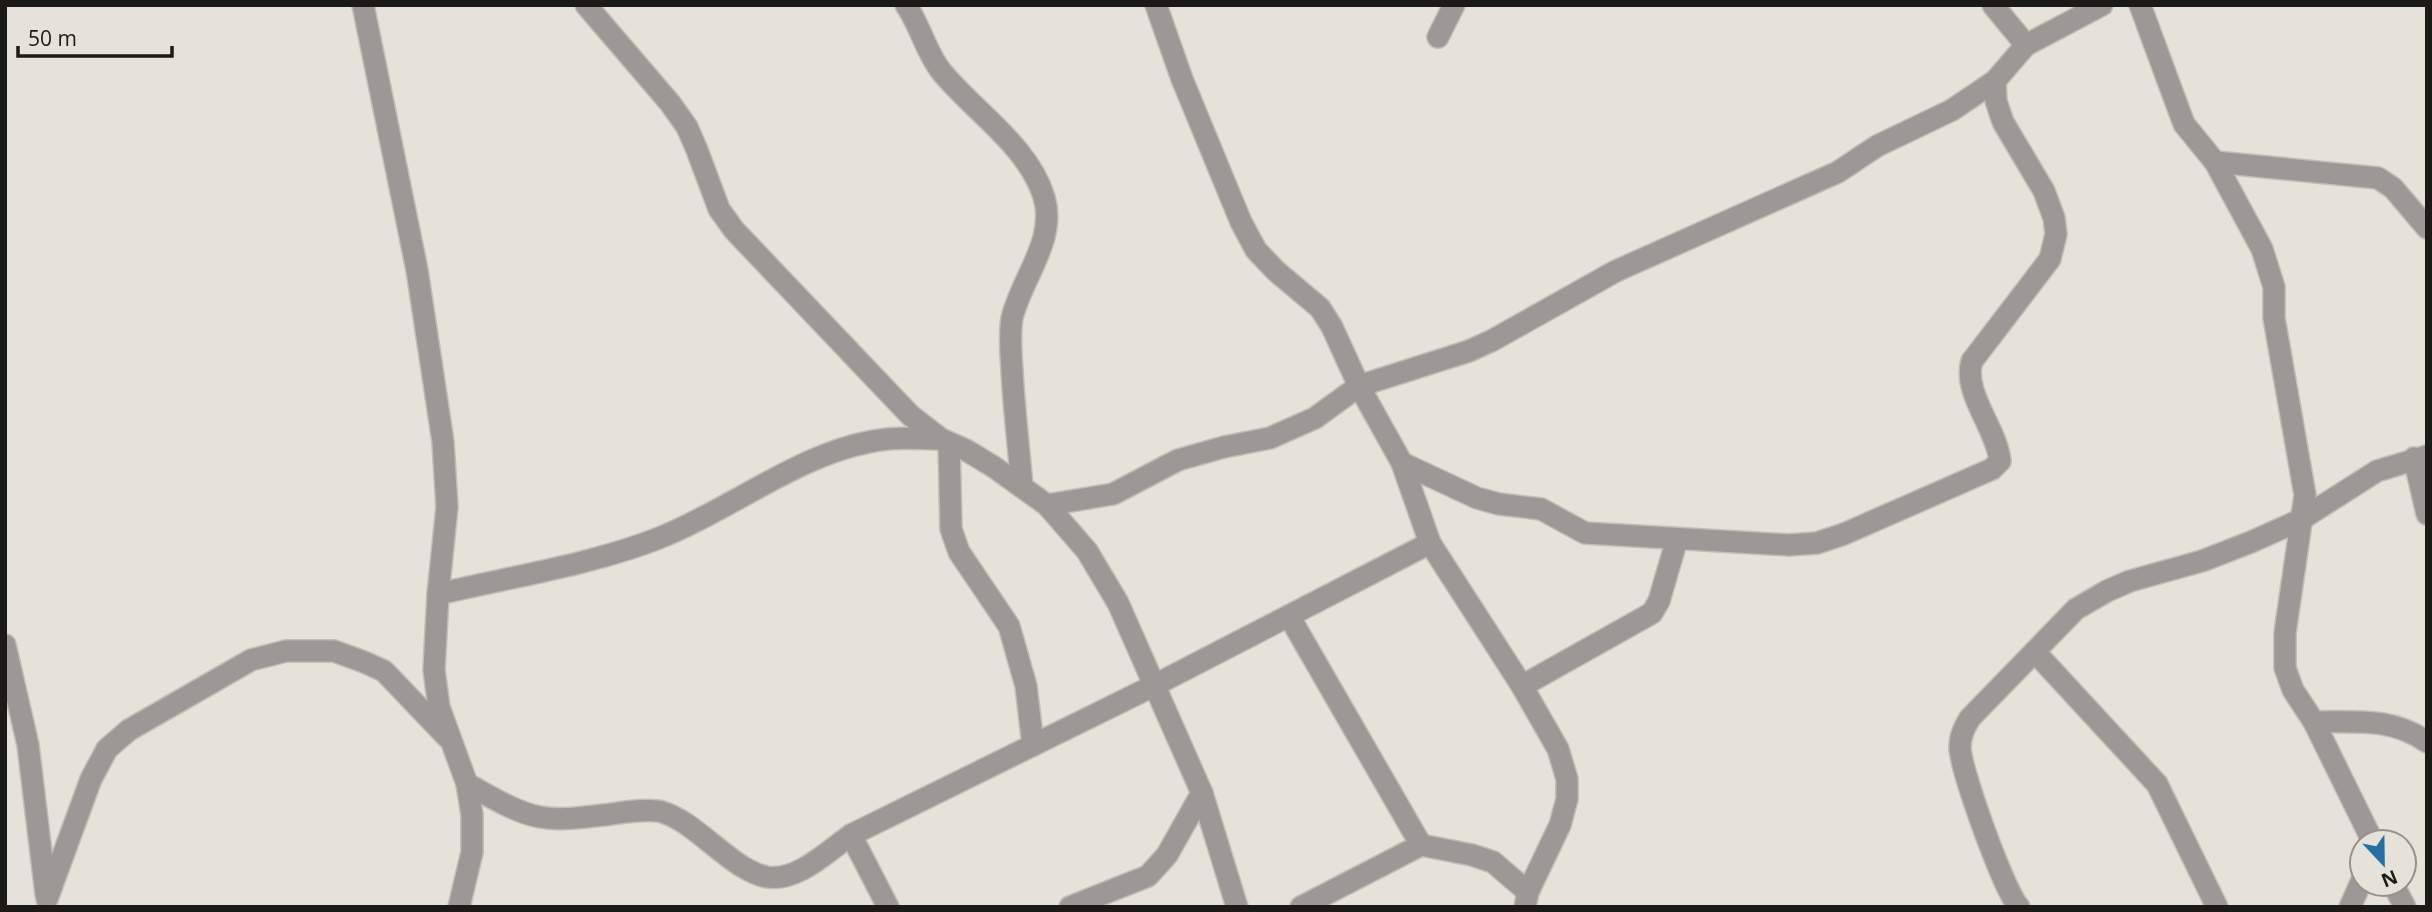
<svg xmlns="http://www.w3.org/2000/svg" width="2432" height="912" font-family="'Open Sans',sans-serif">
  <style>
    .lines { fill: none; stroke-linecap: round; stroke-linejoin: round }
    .minor-casing { stroke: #c1beb6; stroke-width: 24 }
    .minor { stroke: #9c9896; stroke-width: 21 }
  </style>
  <rect width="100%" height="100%" fill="#e6e2d9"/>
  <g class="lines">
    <defs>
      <g id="minor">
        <path d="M363 5 417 270 443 442 447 507 438 594 434 670 439 707 467 784 472 815V852L459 907"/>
        <path d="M586 5 670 103 687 127 697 150 719 209 734 230 910 415 941 439 966 450 994 467 1047 505 1087 551 1118 603 1202 793 1237 907"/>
        <path d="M906 5C920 25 926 52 941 71 973 111 1028 145 1044 197 1057 240 1021 279 1012 318 1009 335 1011 354 1012 371 1014 410 1019 449 1022 487"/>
        <path d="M1156 5 1182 79 1241 222 1256 250 1276 271 1320 308 1332 327 1359 386 1402 463 1430 543 1522 686 1558 749 1567 779V799L1560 825 1528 892 1525 907"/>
        <path d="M1993 5 2026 45"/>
        <path d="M2140 5 2184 124 2215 162 2262 249 2274 287V318L2305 495 2285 633V668L2293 690 2314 722 2373 842"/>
        <path d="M1438 37 1454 5"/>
        <path d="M2215 162 2378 178 2393 188 2427 228"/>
        <path d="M949 443 951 529 959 552 1009 626 1026 686 1033 745"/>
        <path d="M2414 458 2427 514"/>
        <path d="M1402 463 1477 498 1499 504 1541 509 1585 533 1789 545 1817 543 1844 534 1992 469 2000 461C1997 429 1962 392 1972 361L2050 259 2056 234 2054 218 2044 191 2003 122 1996 101 1995 81"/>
        <path d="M1047 505 1113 494 1178 460 1224 447 1270 438 1315 418 1359 386 1469 351 1493 340 1616 271 1838 172 1877 146 1952 110 1995 81 2026 45 2102 5"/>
        <path d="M438 594C510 577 596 564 664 536 737 506 808 447 888 439 905 437 923 439 941 439"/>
        <path d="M1289 616 1421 845"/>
        <path d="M5 645 28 745 46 894"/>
        <path d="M2035 652 2157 784 2217 907"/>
        <path d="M1522 686 1652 613 1659 601 1677 539"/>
        <path d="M2314 722C2355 722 2392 717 2427 742"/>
        <path d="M467 784C490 796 514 812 540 817 561 821 583 817 604 815 620 813 648 808 662 812 697 822 731 870 767 877 797 882 828 851 851 835L1153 686 1430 543"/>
        <path d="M851 835 888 907"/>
        <path d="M2393 884 2405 907"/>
        <path d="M47 899 91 779 107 749 129 730 251 660 286 651H334L364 662 384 671 447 737"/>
        <path d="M1070 907 1148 876 1167 855 1202 793"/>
        <path d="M1301 907 1421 845 1472 855 1493 862 1528 892"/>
        <path d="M2019 907C2004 891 1961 771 1960 748 1960 736 1964 728 1970 718L2076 609 2107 591 2130 581 2202 561 2251 542 2300 520 2377 471 2427 456"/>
        <path d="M2350 907 2362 880"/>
      </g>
    </defs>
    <use href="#minor" class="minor-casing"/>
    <use href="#minor" class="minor"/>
  </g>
  <rect width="2432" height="912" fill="none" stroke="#1b1a17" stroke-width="14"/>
  <g transform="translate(2383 863) rotate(158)"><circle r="33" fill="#e6e2d9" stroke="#95928b" stroke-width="2"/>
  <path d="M0-5L12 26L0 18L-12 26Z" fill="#2371a3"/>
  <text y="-10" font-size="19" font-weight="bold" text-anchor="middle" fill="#1b1a17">N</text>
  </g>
  <path d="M18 46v10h154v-10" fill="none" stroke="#1b1a17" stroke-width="3.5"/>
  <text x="28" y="46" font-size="21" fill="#1b1a17" stroke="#e6e2d9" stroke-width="5" paint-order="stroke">50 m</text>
</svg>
